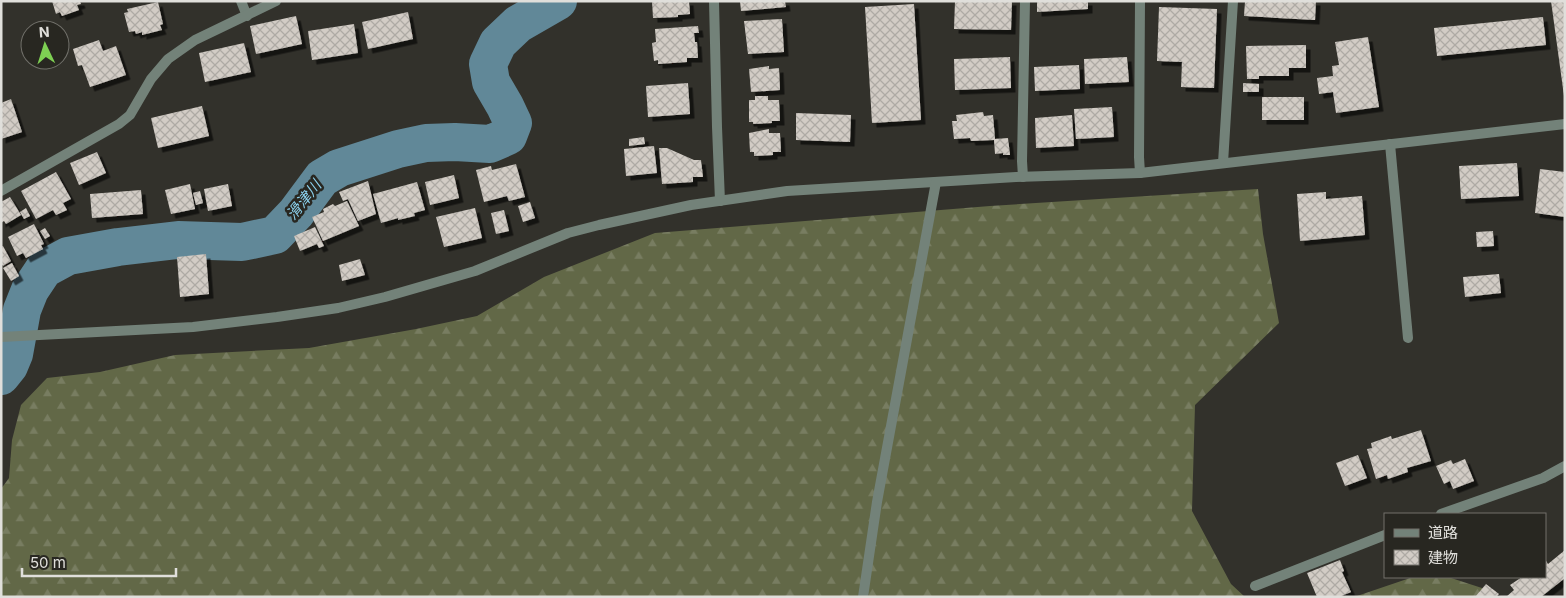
<svg xmlns="http://www.w3.org/2000/svg" width="1566" height="598" font-family="Inter,'Noto Sans JP',sans-serif">
  <style>
    .forest { fill: url(#forest-firs) }
    .lines { fill: none; stroke-linecap: round; stroke-linejoin: round }
    .river { stroke: #618898; stroke-width: 38 }
    .building { fill: url(#building-cross-hatch); filter: url(#shadow) }
    .minor { stroke: #738279; stroke-width: 10 }
    .tertiary { stroke: #738279; stroke-width: 10 }
    .labels { text-anchor: middle; stroke-width: 5; stroke-linejoin: round; paint-order: stroke }
    .water-label { font-size: 15px; font-style: italic; fill: #8bd0ec; stroke: #282721 }
  </style>
  <defs>
    <pattern id="forest-firs" width="22" height="20" patternUnits="userSpaceOnUse" patternTransform="scale(1.25)"><rect width="22" height="20" fill="#626847"/><path d="M5 1l3.5 6h-7zM16 11l3.5 6h-7z" fill="#787d61"/></pattern>
    <pattern id="building-cross-hatch" width="8" height="8" patternUnits="userSpaceOnUse" patternTransform="scale(1.25)"><rect width="8" height="8" fill="#d2ccc5"/><path d="M0 0l8 8M0 8l8-8" fill="none" stroke="#aeaaa4"/></pattern>
    <filter id="shadow"><feDropShadow dx="4.5" dy="4.5" stdDeviation="0" flood-color="#0009"/></filter>
  </defs>
  <rect width="100%" height="100%" fill="#32312b"/>
  <g class="forest">
    <path d="M1258 189 1263 234 1279 323 1195 405 1192 511 1231 584 1245 597H1V489L9 478 12 440 21 405 47 378 100 372 175 355 309 348 416 329 477 316 544 277 655 233 990 206Z"/>
    <path d="M1413 577H1448L1485 589 1484 597H1354Z"/>
  </g>
  <g class="lines">
    <path class="river" d="M1 376 9 366 14 354 22 310 30 290 44 269 68 256 118 247 178 240 242 242 275 235 296 213 322 178 339 168 398 149 426 143 455 142 490 144 508 136 513 123 505 106 491 82 488 64 498 43 518 24 558 1"/>
  </g>
  <g class="building">
    <path d="M52 1H80L81 4 77 5 79 10 62 16 60 12 56 14Z"/>
    <path d="M652 1H689L690 14 678 15V17L653 18Z"/>
    <path d="M740 1H785L786 7 741 11Z"/>
    <path d="M955 1H1012L1011 30 954 29Z"/>
    <path d="M1037 1H1088V9L1037 12Z"/>
    <path d="M1245 1H1316L1315 20 1244 16Z"/>
    <path d="M1551 1H1565V96H1564Z"/>
    <path d="M158 2 163 24 160 25 162 30 142 35V32L136 34 135 31 129 32 124 13 128 12 127 9Z"/>
    <path d="M914 4 921 120 872 123 865 7Z"/>
    <path d="M1159 7 1217 9 1214 88 1181 87 1182 62 1157 61Z"/>
    <path d="M408 12 413 39 368 49 362 22Z"/>
    <path d="M296 16 302 44 256 54 250 26Z"/>
    <path d="M1543 17 1546 45 1437 56 1434 28Z"/>
    <path d="M782 19 784 52 748 54 744 21Z"/>
    <path d="M354 24 358 53 312 60 308 31Z"/>
    <path d="M698 26 699 33H694L695 42H697L698 58H687V62L658 64V60L654 61 652 43 656 42 655 29Z"/>
    <path d="M1368 37 1379 107 1336 113 1333 92 1319 94 1317 78 1333 76 1332 66 1339 65 1335 42Z"/>
    <path d="M99 40 103 51 116 46 126 75 90 87 82 65 78 66 73 49Z"/>
    <path d="M244 43 251 72 205 82 199 53Z"/>
    <path d="M1306 45V68H1289V76H1259V79H1247L1246 46Z"/>
    <path d="M1010 57 1011 88 955 90 954 59Z"/>
    <path d="M1127 57 1129 82 1085 84 1084 59Z"/>
    <path d="M1079 65 1080 89 1035 91 1034 67Z"/>
    <path d="M769 66V69L779 68 780 90 751 92 749 69Z"/>
    <path d="M688 83 690 114 648 117 646 86Z"/>
    <path d="M1243 83 1259 84V92H1243Z"/>
    <path d="M755 96H768V100H779L780 121H772V123L753 124V122H749V100H755Z"/>
    <rect x="1262" y="97" width="42" height="23"/>
    <path d="M11 99 22 132 1 139V103Z"/>
    <path d="M202 106 209 136 158 148 151 118Z"/>
    <path d="M1112 107 1114 137 1076 139 1074 109Z"/>
    <path d="M983 112 984 116 993 115 995 139 1008 138 1010 155H1003V153L995 154 994 140 971 141 970 138 954 139 952 121H957L956 115Z"/>
    <path d="M796 113 851 115 850 142 796 140Z"/>
    <path d="M1072 115 1074 146 1036 148 1035 118Z"/>
    <path d="M769 129V133H780L781 152H773V155L754 156V152H750L749 133Z"/>
    <path d="M644 137 645 144 629 146V139Z"/>
    <path d="M654 146 657 173 626 176 624 149Z"/>
    <path d="M659 148H667L694 160H701L703 177H693V182L662 184Z"/>
    <path d="M97 152 106 173 79 185 70 163Z"/>
    <path d="M1517 163 1519 196 1461 199 1459 166Z"/>
    <path d="M516 164 525 197 509 201 507 196 484 202 476 170 491 166 492 170Z"/>
    <path d="M1540 169 1565 172V217L1535 213Z"/>
    <path d="M56 172 71 199 63 203 67 210 56 215 53 210 36 219 21 191Z"/>
    <path d="M454 175 459 198 430 205 425 182Z"/>
    <path d="M368 181 376 214 358 221 348 199 343 201 339 192Z"/>
    <path d="M417 182 425 210 414 213 415 216 398 220V218L381 223 373 194Z"/>
    <path d="M190 184 195 209 171 214 165 190Z"/>
    <path d="M228 184 232 206 208 211 204 189Z"/>
    <path d="M141 190 143 214 92 218 90 194Z"/>
    <path d="M200 191 203 203 196 205 193 193Z"/>
    <path d="M1326 192V199L1362 196 1365 235 1300 241 1297 194Z"/>
    <path d="M10 197 21 215 6 224 4 221 1 223V202Z"/>
    <path d="M347 201 359 226 323 241 312 217 324 212 323 209 333 204 335 206Z"/>
    <path d="M530 202 535 218 523 222 518 206Z"/>
    <path d="M26 208 30 216 24 219 20 212Z"/>
    <path d="M475 208 482 238 444 247 436 217Z"/>
    <path d="M504 210 509 231 496 234 491 213Z"/>
    <path d="M34 224 44 244 41 245 43 249 26 258 23 253 17 256 8 237Z"/>
    <path d="M315 227 324 246 319 248 317 244 300 251 294 236Z"/>
    <path d="M45 228 50 236 45 239 40 231Z"/>
    <path d="M1493 231 1494 246 1477 247 1476 232Z"/>
    <path d="M3 246 11 261 3 266 1 263V247Z"/>
    <path d="M206 254 209 294 180 297 177 257Z"/>
    <path d="M360 259 365 275 342 281 339 265Z"/>
    <path d="M12 263 19 276 11 281 3 268Z"/>
    <path d="M1499 274 1501 293 1465 297 1463 277Z"/>
    <path d="M1421 430 1431 461 1407 468 1408 472 1388 479 1387 475 1376 479 1367 449 1372 448 1371 443 1391 436 1392 439Z"/>
    <path d="M1358 455 1367 478 1345 486 1336 463Z"/>
    <path d="M1465 459 1474 481 1453 489 1450 481 1444 484 1436 466 1451 460 1453 464Z"/>
    <path d="M1565 550V578L1541 597H1506L1514 590 1510 585 1522 577H1545V559L1548 564Z"/>
    <path d="M1340 560 1344 571 1342 572 1351 592 1339 597H1317L1307 573Z"/>
    <path d="M1486 584 1499 594 1496 597H1475Z"/>
  </g>
  <g class="lines">
    <g class="minor">
      <path d="M241 1 247 16"/>
      <path d="M714 1 717 127 720 201"/>
      <path d="M1390 144 1408 338"/>
      <path d="M1223 163 1233 1"/>
      <path d="M1140 173 1139 157 1140 1"/>
      <path d="M1023 177 1022 161 1025 1"/>
      <path d="M1 191 119 124 130 115 151 79 168 59 195 40 276 1"/>
      <path d="M1441 514 1543 478 1565 466"/>
      <path d="M1255 586 1385 535"/>
    </g>
    <g class="tertiary">
      <path d="M1 337 193 327 277 317 338 308 385 297 475 271 568 233 599 225 691 205 787 191 1016 177 1140 173 1565 124"/>
      <path d="M863 597 877 502 936 182"/>
    </g>
  </g>
  <g class="labels">
    <g class="water-label">
      <text transform="translate(304 200) rotate(-51)" y="5">滑津川</text>
    </g>
  </g>
  <rect width="1566" height="598" fill="none" stroke="#e0dfdb" stroke-width="5"/>
  <rect x="1384" y="513" width="162" height="65" fill="#282721" stroke="#72716b"/>
  <rect x="1394" y="529" width="25" height="8" fill="#738279" stroke="#72716b"/>
  <text x="1428" y="538" font-size="15" fill="#e0dfdb">道路</text>
  <rect x="1394" y="550" width="25" height="15" fill="url(#building-cross-hatch)" stroke="#72716b"/>
  <text x="1428" y="563" font-size="15" fill="#e0dfdb">建物</text>
  <g transform="translate(45 45) rotate(356)"><circle r="24" fill="#282721" stroke="#72716b"/>
  <path d="M0-4L9 19L0 12L-9 19Z" fill="#7ed053"/>
  <text y="-8" font-size="14" font-weight="bold" text-anchor="middle" fill="#e0dfdb">N</text>
  </g>
  <path d="M22 568v8h154v-8" fill="none" stroke="#e0dfdb" stroke-width="2.5"/>
  <text x="30" y="568" font-size="15" fill="#e0dfdb" stroke="#282721" stroke-width="4" paint-order="stroke">50 m</text>
</svg>
